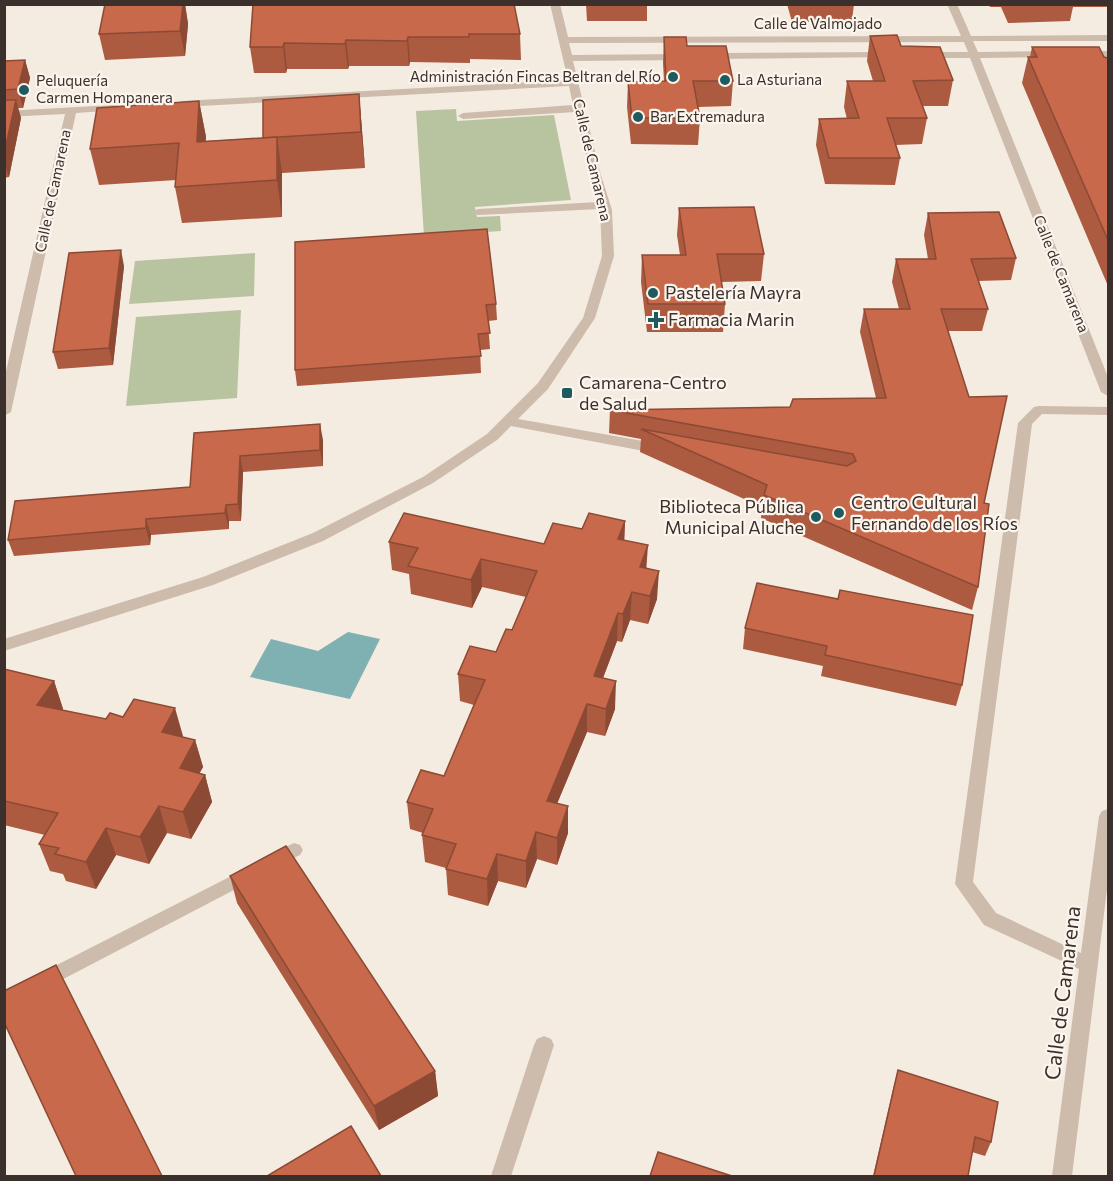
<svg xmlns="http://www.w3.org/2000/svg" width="1113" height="1181" font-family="Commissioner,sans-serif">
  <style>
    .green { fill: #b8c4a0 }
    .water { fill: #7fb0b2 }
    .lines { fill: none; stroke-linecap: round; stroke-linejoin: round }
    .minor { fill: #cdbbac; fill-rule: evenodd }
    .wall { fill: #ac5a40 }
    .shaded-wall { fill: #8c4a34 }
    .building { fill: #c8694b; stroke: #8c4a34; stroke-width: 1.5 }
    .poi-dot { fill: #1f5a5e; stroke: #fbf5ee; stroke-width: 2 }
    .labels { text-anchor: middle; stroke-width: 4.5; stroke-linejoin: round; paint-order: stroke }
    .far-street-label { font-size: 15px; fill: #3b302b; stroke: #fbf5ee }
    .far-poi-label { font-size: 15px; fill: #3b302b; stroke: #fbf5ee; text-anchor: start }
    .poi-label { font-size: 18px; fill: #3b302b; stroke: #fbf5ee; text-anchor: start }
    .near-street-label { font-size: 21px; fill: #3b302b; stroke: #fbf5ee }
  </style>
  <rect width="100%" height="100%" fill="#f4ebe1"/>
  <g class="green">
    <path d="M456 109 457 121 554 115 571 200 475 207 477 217 500 216 501 231 424 236 416 111Z"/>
    <path d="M255 253 254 296 129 304 135 261Z"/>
    <path d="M241 310 237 398 126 406 136 317Z"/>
  </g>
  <path class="water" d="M348 632 380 639 350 699 250 677 271 639 318 651Z"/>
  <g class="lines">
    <g class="minor">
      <path d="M550 4H560L568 37 961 36 947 4H957L971 36 1108 35V41H973L978 52 1052 51 1057 54 1052 57 980 58 1108 377V396L1101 392 970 58H923L918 55 923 52H968L964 42 569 43 572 55 683 54 688 57 683 60 573 61 600 172 612 210 614 256 595 318 548 389 518 419 660 444 667 449 665 452 660 454 511 426 497 440 433 483 323 541 213 585 4 651V639L203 577 313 533 423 477 487 434 538 383 583 318 602 256 600 209 478 215 472 212 478 209 598 202 575 112 463 119 458 116 463 113 573 105 569 86 181 107 176 104 181 101 568 80Z"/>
      <path d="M1082 51H1108V57L1078 56V52Z"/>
      <path d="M887 52 891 53V57L710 59 705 56 710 53Z"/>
      <path d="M115 105 119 106V110L76 113 11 412 4 416V380L65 114 4 117V111Z"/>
      <path d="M1039 406 1108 407V415L1042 414 1032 424 973 882 996 913 1081 953 1099 816 1102 811 1108 809V881L1072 1176H1052L1079 969 984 925 955 884 1018 423 1034 407Z"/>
      <path d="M294 843 300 845 303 850 300 855 273 868 267 866 264 861 267 856Z"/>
      <path d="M249 867 255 869 258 874 255 879 4 1010V992Z"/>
      <path d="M544 1036 551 1039 554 1045 511 1176H491L534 1045 537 1039Z"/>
    </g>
  </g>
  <g class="wall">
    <path d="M105 4H185L188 24 185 56 105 60 99 34Z"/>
    <path d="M253 4 520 34 521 60 470 59V63L410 62 409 66H349L348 69H287L286 73H254L250 47Z"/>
    <path d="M586 4H647V21H587Z"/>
    <path d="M787 4H854L852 21 792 22Z"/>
    <path d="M989 4H1108V7H1073L1070 21 1008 23 1001 7H990Z"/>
    <path d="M870 36 901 46 953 80 948 106H923L927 118 922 144 895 145 900 158 895 185 825 184 816 145 819 119H847L844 107 847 81H873L867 61Z"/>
    <path d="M664 37 687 46 733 81 731 106 698 107 700 118 698 145 631 144 627 107 628 82 664 81 663 63Z"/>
    <path d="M1032 47 1108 58V286L1022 83 1028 57H1030Z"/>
    <path d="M25 60 30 78 23 108H18L21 118 9 177 4 178V61Z"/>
    <path d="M359 94 365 168 282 173V217L182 223 175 187 176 180 99 185 90 149 199 101 206 137 205 141 263 138Z"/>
    <path d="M679 208 764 254 761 281 721 282 725 304 723 332H647L641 282 642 255H680L677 235Z"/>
    <path d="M928 213 1016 258 1011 280 978 281 988 309 982 331H948L984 503 978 587 972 610 761 518 762 507 640 452 641 439 609 433 610 410 790 407 876 398 860 332 864 309H899L892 282 896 259H928L924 235Z"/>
    <path d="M295 242 496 304 497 320 488 321 490 349 480 350 481 373 297 386 295 370Z"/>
    <path d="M124 266 113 365 58 369 53 352Z"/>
    <path d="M194 433 323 440V466L243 472 241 521H229V529L151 535 150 545 14 556 8 540 190 487Z"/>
    <path d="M625 521 624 540 647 568 657 599 648 624 630 620 622 642 617 641 603 678 615 709 605 736 587 732 557 803 568 833 557 865 537 859 526 888 498 881 488 906 448 895 446 868 425 862 422 835 423 833 410 829 407 802 444 776 474 705 460 701 458 674 496 652 512 630 526 597 482 587 472 608 411 594 409 574 392 570 389 542 544 544 582 529Z"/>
    <path d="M838 599 962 685 956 706 821 676 823 666 743 649 745 628Z"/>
    <path d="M4 669 54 681 63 709V710L183 736 182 737 195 740 203 767 199 773 205 775 212 802 191 839 167 833 149 864 116 855 96 889 66 881 63 874 50 871 39 844 45 835 4 825Z"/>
    <path d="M230 876 435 1071 438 1096 379 1130 237 903Z"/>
    <path d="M898 1070 991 1142 985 1156 972 1152 968 1176H873L894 1085Z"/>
  </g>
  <g class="shaded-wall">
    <path d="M183 4H185L188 24 185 56 180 31Z"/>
    <path d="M408 37 410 62 409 66 407 41Z"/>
    <path d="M346 40 349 66 348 69 345 44Z"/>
    <path d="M284 43 287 69 286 73 283 47Z"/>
    <path d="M25 60 30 78 23 108 18 89Z"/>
    <path d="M359 94 362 130 365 168 361 132Z"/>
    <path d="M16 100 21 118 9 177 4 162V154Z"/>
    <path d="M199 101 206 137 204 178 197 142Z"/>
    <path d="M277 137 282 173V217L277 180Z"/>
    <path d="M121 250 124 266 113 365 109 348Z"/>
    <path d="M320 424 323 440V466L320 450Z"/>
    <path d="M240 456 243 472 241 521 238 504Z"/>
    <path d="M226 505 229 521V529L225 513Z"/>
    <path d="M146 519 151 535 150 545 146 528Z"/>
    <path d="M625 521 624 549 618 539Z"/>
    <path d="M648 545 646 573 638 595 640 567Z"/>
    <path d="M481 559 482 587 472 608 471 580Z"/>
    <path d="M659 571 657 599 648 624 650 596Z"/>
    <path d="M632 592 630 620 622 642 623 614Z"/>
    <path d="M618 613 617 641 593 704 594 676Z"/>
    <path d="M54 681 63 709 48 733 37 705Z"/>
    <path d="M616 681 615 709 605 736 606 709Z"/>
    <path d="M587 704V732L547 828V801Z"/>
    <path d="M175 708 183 736 169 759 162 732Z"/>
    <path d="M195 740 203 767 188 795 180 768Z"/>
    <path d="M205 775 212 802 191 839 183 812Z"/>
    <path d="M159 806 167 833 149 864 140 837Z"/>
    <path d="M568 806V833L557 865V838Z"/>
    <path d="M106 828 116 855 96 889 86 862Z"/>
    <path d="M536 832 537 859 526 888V861Z"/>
    <path d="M497 854 498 881 488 906 487 879Z"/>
    <path d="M435 1071 438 1096 379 1130 374 1106Z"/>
  </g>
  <g class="building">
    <path d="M105 4H183L180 31 99 34Z"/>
    <path d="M253 4H514L520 34H469V37H408L407 41 346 40 345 44 284 43 283 47H250Z"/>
    <path d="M897 35 901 46 940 47 953 80 913 81 927 118H887L900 158H829L819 119 859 118 847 81H885L870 36Z"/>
    <path d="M664 37H686L687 46H726L733 81H693L700 118H632L628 82 666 81Z"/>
    <path d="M1032 47H1099L1104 57 1108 58V240L1028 57H1037Z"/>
    <path d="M25 60 18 89 4 90V61Z"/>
    <path d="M359 94 361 132 263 138V100Z"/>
    <path d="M4 100H16L4 154Z"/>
    <path d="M199 101 197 142 277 137V180L175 187 179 143 90 149 97 108Z"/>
    <path d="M754 207 764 254H717L725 304H648L642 255H686L679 208Z"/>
    <path d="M999 212 1016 258 971 259 988 309H941L969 397 1007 396 984 503 989 504 978 587 764 495 767 485 641 429 847 466 856 461 853 454 610 410 790 407 793 399 886 398 864 309H910L896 259H936L928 213Z"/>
    <path d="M487 229 496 304 486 305 490 333 478 334 481 356 295 370V242Z"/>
    <path d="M121 250 109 348 53 352 69 253Z"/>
    <path d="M320 424V450L240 456 238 504 226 505 225 513 146 519V528L8 540 15 501 190 487 194 433Z"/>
    <path d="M404 513 544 544 553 523 582 529 589 513 625 521 618 539 648 545 640 567 659 571 650 596 632 592 623 614 618 613 594 676 616 681 606 709 587 704 547 801 568 806 557 838 536 832 526 861 497 854 487 879 446 869 456 844 422 835 433 809 407 802 421 770 444 776 474 705 485 680 458 674 470 646 496 652 506 629 512 630 537 571 481 559 471 580 408 566 418 548 389 542Z"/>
    <path d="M757 583 838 599 840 590 973 615 962 685 825 655 827 646 745 628Z"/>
    <path d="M4 669 54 681 37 705 106 719 110 713 123 717 134 699 175 708 162 732 195 740 180 768 205 775 183 812 159 806 140 837 106 828 86 862 55 854 59 848 39 844 58 813 4 801Z"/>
    <path d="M286 846 435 1071 374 1106 230 876Z"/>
    <path d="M56 965 162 1176H76L4 1022V991Z"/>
    <path d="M898 1070 998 1102 991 1142 975 1137 968 1176H874Z"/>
    <path d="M351 1126 381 1176H267Z"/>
    <path d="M658 1152 732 1176H650Z"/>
  </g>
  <g class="poi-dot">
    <circle cx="673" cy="77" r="6"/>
    <circle cx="725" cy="80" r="6"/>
    <circle cx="24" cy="90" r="6"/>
    <circle cx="638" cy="117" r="6"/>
    <circle cx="653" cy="293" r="6"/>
    <path d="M653 311h6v6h6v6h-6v6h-6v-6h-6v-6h6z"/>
    <rect x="561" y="387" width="12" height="12" rx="3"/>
    <circle cx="839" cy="513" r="6"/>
    <circle cx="816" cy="517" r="6"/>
  </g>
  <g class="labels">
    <g class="far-street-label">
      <text x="818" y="29">Calle de Valmojado</text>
      <text transform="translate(592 160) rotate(77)" y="5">Calle de Camarena</text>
      <text transform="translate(53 191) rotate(-78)" y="5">Calle de Camarena</text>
      <text transform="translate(1061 274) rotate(68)" y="5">Calle de Camarena</text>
    </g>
    <g class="far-poi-label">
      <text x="661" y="82" text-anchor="end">Administración Fincas Beltran del Río</text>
      <text x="737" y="85">La Asturiana</text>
      <text x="36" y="86">Peluquería<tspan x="36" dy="17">Carmen Hompanera</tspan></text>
      <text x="650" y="122">Bar Extremadura</text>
    </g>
    <g class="poi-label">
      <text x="665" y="299">Pastelería Mayra</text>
      <text x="668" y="326">Farmacia Marin</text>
      <text x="579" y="389">Camarena-Centro<tspan x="579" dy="21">de Salud</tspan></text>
      <text x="851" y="509">Centro Cultural<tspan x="851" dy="21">Fernando de los Ríos</tspan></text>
      <text x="804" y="513" text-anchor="end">Biblioteca Pública<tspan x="804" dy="21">Municipal Aluche</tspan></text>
    </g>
    <g class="near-street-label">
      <text transform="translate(1063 993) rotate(-83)" y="7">Calle de Camarena</text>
    </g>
  </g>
  <rect width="1113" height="1181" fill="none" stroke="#3b302b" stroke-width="12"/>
</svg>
